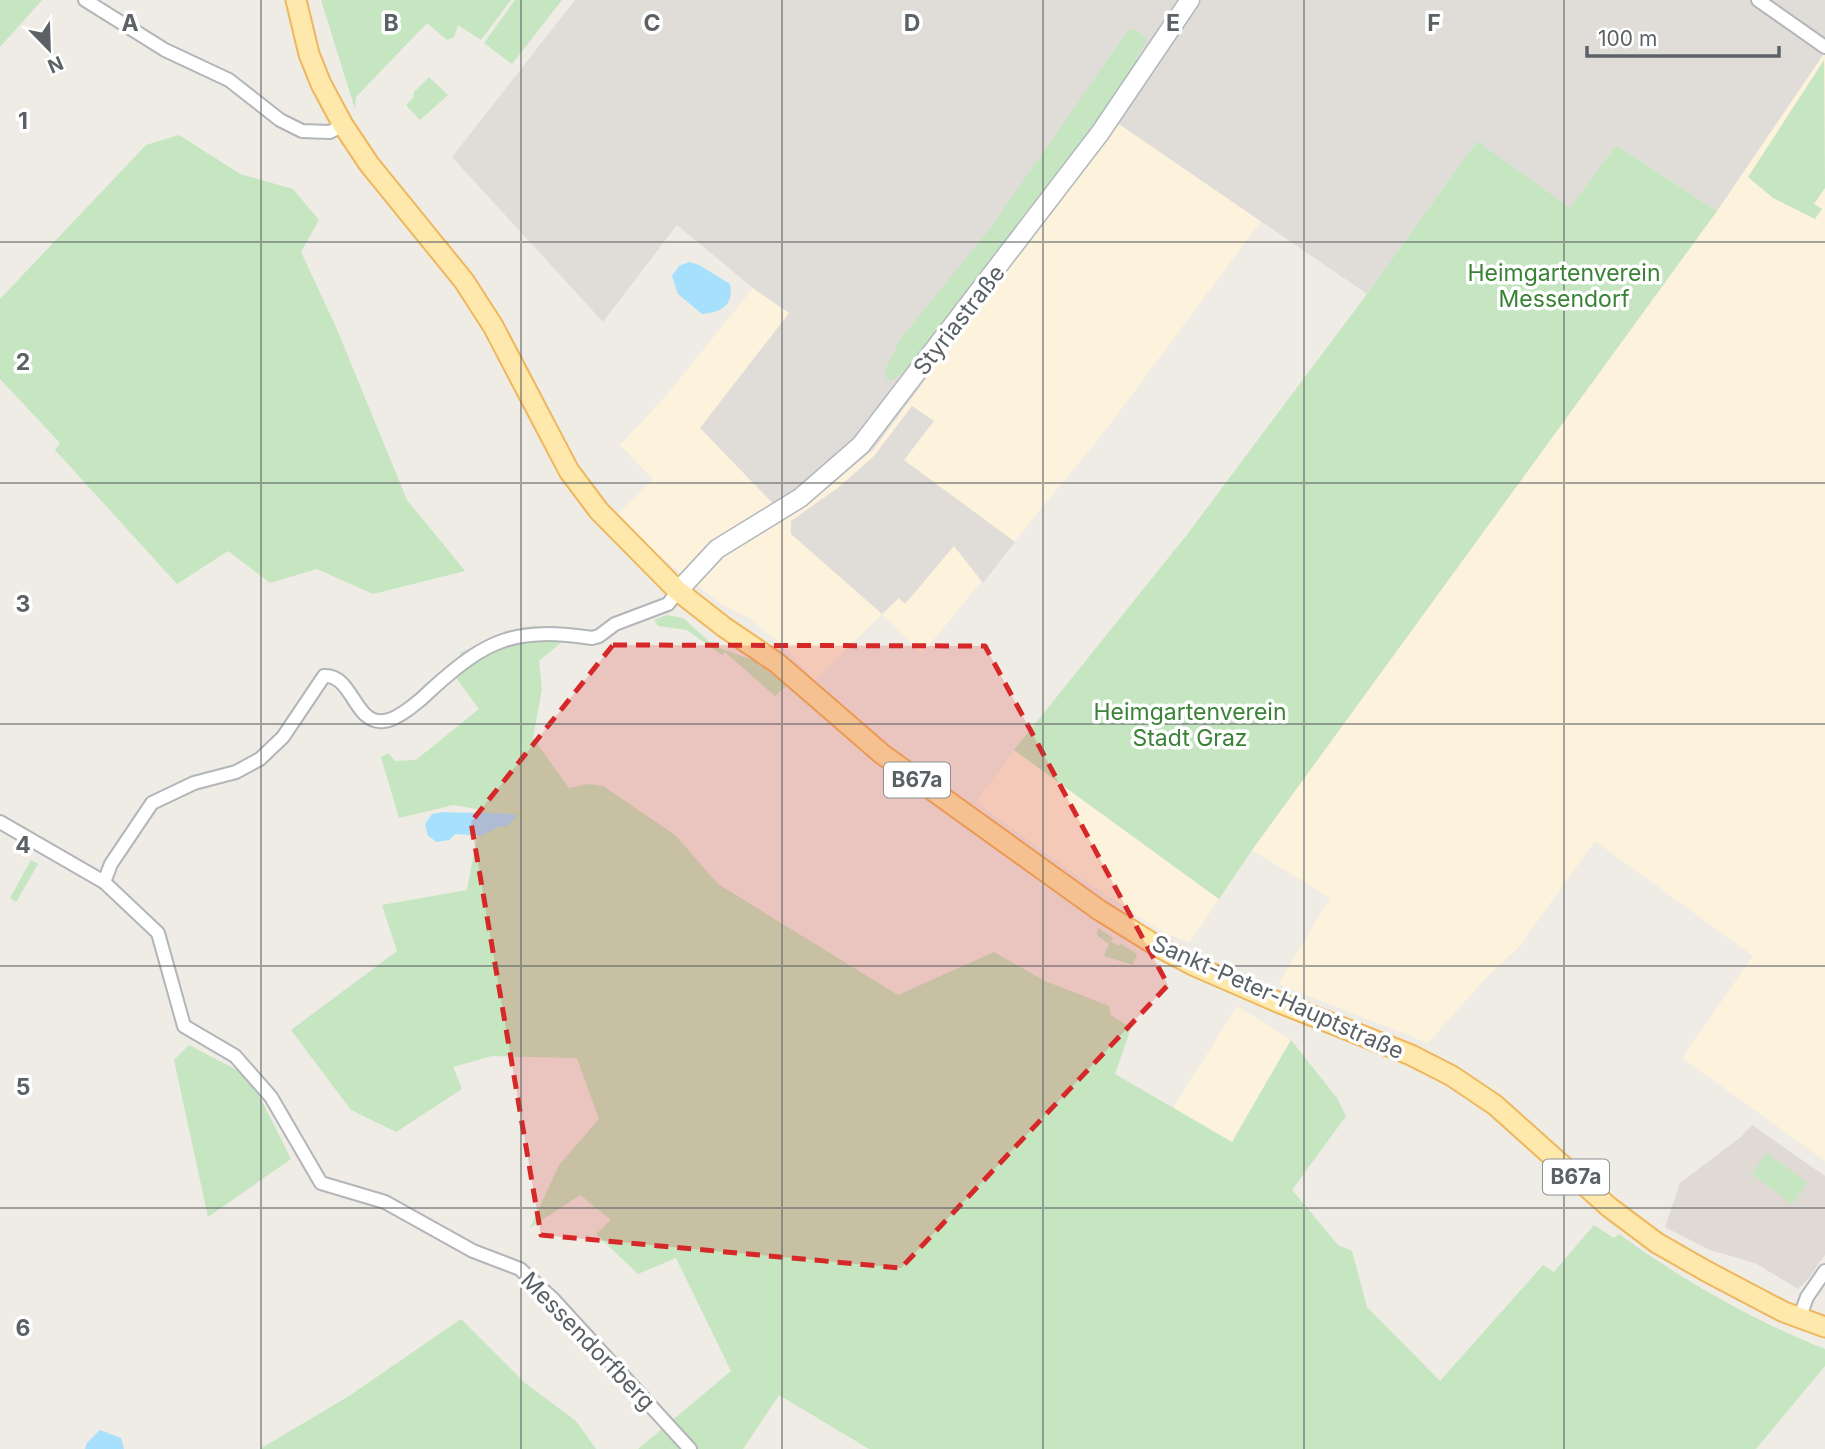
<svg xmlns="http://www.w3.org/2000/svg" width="1825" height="1449" font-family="Inter,sans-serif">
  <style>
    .commercial { fill: #fdf2db }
    .industrial { fill: #e0ddd9 }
    .education { fill: #dfdad3 }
    .green { fill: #c5e6c1 }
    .water { fill: #a6e0fd }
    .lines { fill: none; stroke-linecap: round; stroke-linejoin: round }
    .street-casing { stroke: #b2b6b9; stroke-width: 16 }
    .secondary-casing { stroke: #b3b8bc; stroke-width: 21 }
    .primary-casing { stroke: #efb75d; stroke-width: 23 }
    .street { stroke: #fff; stroke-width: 12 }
    .secondary { stroke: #fff; stroke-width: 18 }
    .primary { stroke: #fee8ab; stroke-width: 19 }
    .marked { fill: #d62828; fill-opacity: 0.2; stroke: #d62828; stroke-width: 5; stroke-dasharray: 14 9; stroke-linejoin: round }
    .grid { fill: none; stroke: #5c6165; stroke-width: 2; stroke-opacity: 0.55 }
    .labels { text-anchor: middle; stroke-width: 7; stroke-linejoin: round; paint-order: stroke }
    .shield { fill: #fff; stroke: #8d9093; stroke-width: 2 }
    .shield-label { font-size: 21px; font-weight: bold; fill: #5c6165 }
    .park-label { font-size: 23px; fill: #3a8236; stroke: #fff }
    .street-label { font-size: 23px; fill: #5c6165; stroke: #fff }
    .grid-label { font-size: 23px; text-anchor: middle; font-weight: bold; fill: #5c6165; stroke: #fff; stroke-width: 7; stroke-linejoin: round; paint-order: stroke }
  </style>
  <rect width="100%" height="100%" fill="#efebe5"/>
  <g class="commercial">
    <path d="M1825 52V1161L1682 1058 1753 956 1595 841 1519 947 1485 979 1428 1043 1278 984 1330 898 1252 850 1717 211Z"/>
    <path d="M1116 121 1261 221 1105 431 922 654 882 614 814 681 785 647 749 618 721 604 657 554 618 514 653 479 620 445 665 397 753 288 789 313 787 517 834 483 873 450Z"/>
    <path d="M1014 750 1219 899 1190 942 1164 933 1073 873 976 802Z"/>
    <path d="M1237 1006 1291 1040 1232 1142 1173 1108Z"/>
  </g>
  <g class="industrial">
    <path d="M575 0H1825V52L1717 211 1616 145 1570 209 1477 141 1367 294 1116 122 873 450 787 518 700 428 789 313 753 288 677 225 603 322 452 157Z"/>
    <path d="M912 406 934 421 904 460 1015 542 983 583 954 546 905 604 899 598 882 614 791 534V521L839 487 874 456Z"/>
  </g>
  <path class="education" d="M1752 1125 1825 1176V1255L1809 1278 1798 1289 1755 1263 1710 1250 1665 1227 1680 1183 1741 1137Z"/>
  <g class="green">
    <path d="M0 0H42L0 47Z"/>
    <path d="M321 0H511L481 40 458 25 454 37 447 40 427 23 356 97 355 109Z"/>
    <path d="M515 0H562L512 64 484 43Z"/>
    <path d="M1129 29C1138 30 1144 33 1146 42L1127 78 1065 166 1060 169 1054 180 938 334 900 375 893 380H887L885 370 901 338 989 230Z"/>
    <path d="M1824 60 1825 188 1814 204 1822 209 1815 219 1773 198 1748 177Z"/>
    <path d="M429 77 448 95 420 120 406 105 413 98 414 92Z"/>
    <path d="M179 135 240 174 293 189 319 220 301 252 336 327 407 500 465 571 373 594 317 569 270 583 228 551 177 584 55 450 60 443 0 379V299L146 145Z"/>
    <path d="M1477 141 1570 208 1616 145 1717 211 1252 850 1219 899 1014 750 1186 536 1367 294Z"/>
    <path d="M666 615 683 618 714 646 755 661 787 685 775 696 725 652 722 655 687 630 658 626 654 620Z"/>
    <path d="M532 626 579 628 539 661 542 689 533 738 569 788 587 784 603 786 675 835 718 884 898 995 994 952 1045 981 1109 1006 1111 1015 1131 1028 1115 1074 1232 1142 1291 1040 1337 1098 1346 1116 1292 1190 1338 1245 1352 1251 1367 1307 1440 1381 1543 1265 1554 1272 1594 1225 1614 1238 1619 1234C1682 1280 1752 1320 1825 1349V1366L1756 1449H869L779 1395 743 1449H638L731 1371 676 1258 638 1274 596 1234 611 1220 580 1195 530 1228 559 1165 599 1119 577 1058 492 1056 453 1067 462 1089 396 1132 351 1110 291 1030 397 951 382 905 467 890 482 810 453 805 399 818 381 757 388 753 395 761 416 760 479 709 454 675 461 652Z"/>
    <path d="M31 860 38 864 16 902 10 898Z"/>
    <path d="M1098 928 1113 938 1111 942 1119 946 1121 944 1137 954 1133 965 1104 956 1109 944 1097 935Z"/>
    <path d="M189 1045 250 1077 291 1159 208 1217 174 1060Z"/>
    <path d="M1767 1153 1807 1183 1792 1204 1752 1174Z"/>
    <path d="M461 1319 525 1383 576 1421 596 1449H260L349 1396Z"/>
  </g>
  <g class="water">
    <path d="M689 262 699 265 730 284C734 305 722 312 702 314L678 294 672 276 679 266Z"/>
    <path d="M444 812C468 814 493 811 517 815L508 826 498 827 481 836 455 834 449 840 437 842 428 836 425 824 432 814Z"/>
    <path d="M100 1430 121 1438 124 1449H85L87 1443Z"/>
  </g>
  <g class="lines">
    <defs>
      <g id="street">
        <path d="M85 0 165 50 229 80 280 120 302 131 330 132 343 125"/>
        <path d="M1758 0 1825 47"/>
        <path d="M0 822 104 882 158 933 184 1026 235 1056 271 1097 321 1183 385 1202 473 1251 520 1269 553 1299 690 1449"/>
        <path d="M104 882 111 864 152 803 194 783 236 772 260 759 283 737 324 676C353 674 354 725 384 721 398 720 422 699 432 689 488 638 516 627 592 638L599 636 615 624 668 604 678 591"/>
        <path d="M1799 1319 1807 1297 1825 1271"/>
      </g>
      <path id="secondary" d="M678 591 717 549 800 498 861 445 1100 133 1190 0"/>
      <path id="primary" d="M296 0 309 54 321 84 343 125 369 164 464 281 493 326 569 471 599 511 678 591 724 627 777 663 882 754 1099 910 1157 946 1195 966 1280 1003 1411 1055 1452 1076 1495 1105 1609 1207 1657 1243 1706 1271 1784 1312 1825 1327"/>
    </defs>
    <use href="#street" class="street-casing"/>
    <use href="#secondary" class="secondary-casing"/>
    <use href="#primary" class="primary-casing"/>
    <use href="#street" class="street"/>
    <use href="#secondary" class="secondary"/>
    <use href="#primary" class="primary"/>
  </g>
  <path class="marked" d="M613 645 985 646 1168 985 901 1268 541 1235 471 822Z"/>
  <path class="grid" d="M261 0V1449M521 0V1449M782 0V1449M1043 0V1449M1304 0V1449M1564 0V1449M0 242H1825M0 483H1825M0 724H1825M0 966H1825M0 1208H1825"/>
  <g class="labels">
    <g class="shield">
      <rect x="884" y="762.5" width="66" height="35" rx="5"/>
      <rect x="1543" y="1159.5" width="66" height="35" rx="5"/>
    </g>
    <g class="shield-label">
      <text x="917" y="787">B67a</text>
      <text x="1576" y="1184">B67a</text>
    </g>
    <g class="park-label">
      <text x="1564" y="281">Heimgartenverein<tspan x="1564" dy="26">Messendorf</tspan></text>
      <text x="1190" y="720">Heimgartenverein<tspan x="1190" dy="26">Stadt Graz</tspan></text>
    </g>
    <g class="street-label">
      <text transform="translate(959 320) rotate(-52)" y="8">Styriastraße</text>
      <text transform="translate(1278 997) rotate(24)" y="8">Sankt-Peter-Hauptstraße</text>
      <text transform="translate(588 1341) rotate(46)" y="8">Messendorfberg</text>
    </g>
  </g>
  <g class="grid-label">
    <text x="130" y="31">A</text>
    <text x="391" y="31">B</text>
    <text x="652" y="31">C</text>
    <text x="912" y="31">D</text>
    <text x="1173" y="31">E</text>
    <text x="1434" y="31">F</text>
    <text x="23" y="129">1</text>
    <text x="23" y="370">2</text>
    <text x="23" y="612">3</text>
    <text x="23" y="853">4</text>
    <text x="23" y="1095">5</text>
    <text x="23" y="1336">6</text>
  </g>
  <g transform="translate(49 49) rotate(157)" stroke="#ffffff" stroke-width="5" paint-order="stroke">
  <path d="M0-5L12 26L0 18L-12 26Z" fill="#5c6165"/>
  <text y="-10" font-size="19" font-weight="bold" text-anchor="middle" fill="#5c6165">N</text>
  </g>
  <path d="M1587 46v10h192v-10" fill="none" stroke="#5c6165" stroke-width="3.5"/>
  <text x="1598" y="46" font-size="21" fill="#5c6165" stroke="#ffffff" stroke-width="5" paint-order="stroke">100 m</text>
</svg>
